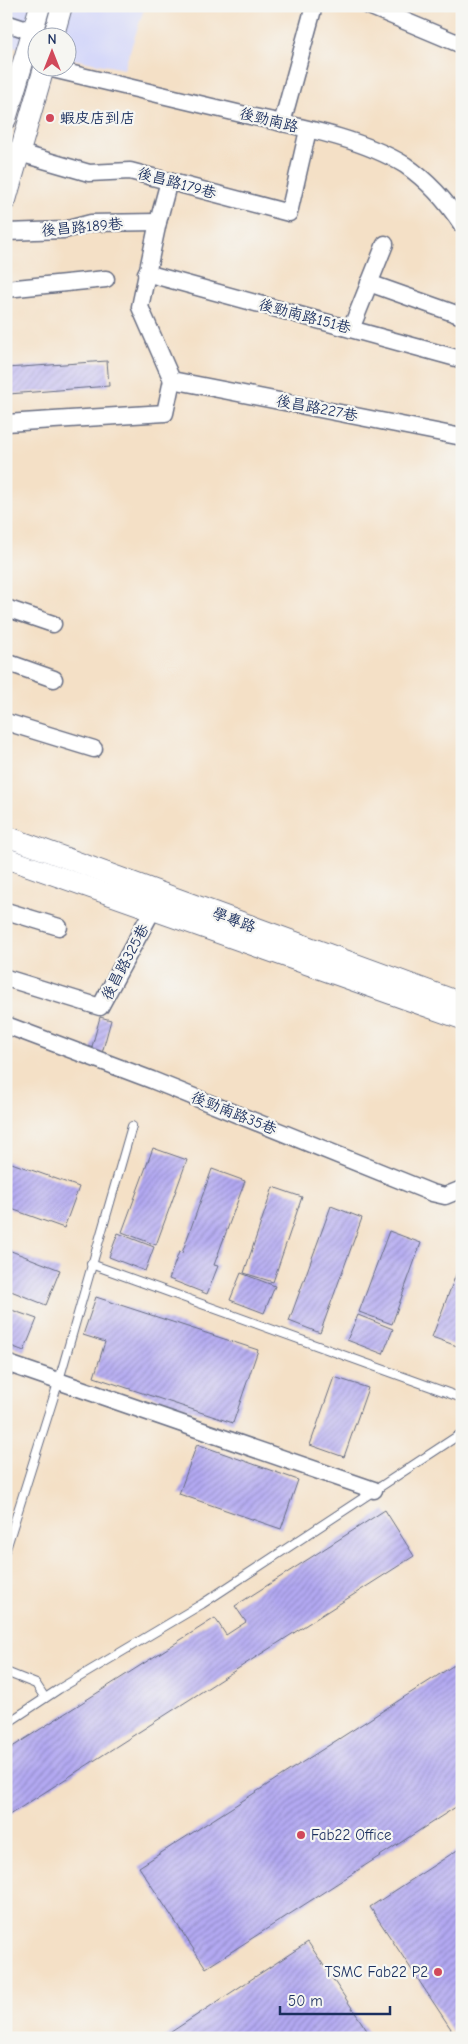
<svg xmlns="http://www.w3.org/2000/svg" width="468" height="2044" font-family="'Comic Neue','LXGW WenKai TC',sans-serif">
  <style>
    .built { fill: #d5d8f9 }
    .building { fill: url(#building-hatch) }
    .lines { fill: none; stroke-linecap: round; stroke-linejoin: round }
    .service-casing { stroke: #676d82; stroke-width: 10 }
    .minor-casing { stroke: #676d82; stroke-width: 19 }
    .tertiary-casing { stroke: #676d82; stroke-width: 22 }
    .service { stroke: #fff; stroke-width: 8 }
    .minor { stroke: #fff; stroke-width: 16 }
    .tertiary { stroke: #fff; stroke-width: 20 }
    .poi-dot { fill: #d1495b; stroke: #f6f6f2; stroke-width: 2 }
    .labels { text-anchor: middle; stroke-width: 4.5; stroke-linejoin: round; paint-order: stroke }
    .poi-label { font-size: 15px; fill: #1b2f5e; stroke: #f6f6f2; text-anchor: start }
    .street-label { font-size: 15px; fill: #1b2f5e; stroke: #f6f6f2 }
  </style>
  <defs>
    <pattern id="building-hatch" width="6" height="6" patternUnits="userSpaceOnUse" patternTransform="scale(1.25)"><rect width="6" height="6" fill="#b3a9f2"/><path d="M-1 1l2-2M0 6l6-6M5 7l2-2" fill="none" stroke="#918ac7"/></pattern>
  </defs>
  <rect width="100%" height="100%" fill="#f6f6f2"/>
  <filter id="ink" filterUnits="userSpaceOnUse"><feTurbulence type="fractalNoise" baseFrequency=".02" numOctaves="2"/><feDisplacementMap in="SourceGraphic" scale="10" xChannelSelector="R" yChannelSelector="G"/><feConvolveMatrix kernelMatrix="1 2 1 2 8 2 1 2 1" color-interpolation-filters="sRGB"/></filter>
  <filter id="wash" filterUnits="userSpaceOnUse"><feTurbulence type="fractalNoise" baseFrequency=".0096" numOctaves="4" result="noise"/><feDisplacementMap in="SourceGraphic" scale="20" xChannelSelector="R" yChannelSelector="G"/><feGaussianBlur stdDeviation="1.12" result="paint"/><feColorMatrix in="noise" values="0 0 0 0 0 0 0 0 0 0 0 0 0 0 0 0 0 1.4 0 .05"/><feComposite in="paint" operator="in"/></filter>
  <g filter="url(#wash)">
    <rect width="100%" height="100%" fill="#f4e0c6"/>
    <path class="built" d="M6 6H145L124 69 68 58V38H38L37 51 6 45Z"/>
    <g id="blocks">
      <g class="building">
        <path d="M107 361 109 386 9 394 7 368Z"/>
        <path d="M100 1017 111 1020 101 1057 90 1054Z"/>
        <path d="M153 1148 187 1160 156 1245 122 1232Z"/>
        <path d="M6 1161 79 1187 64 1228 6 1207Z"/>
        <path d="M212 1169 245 1181 214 1265 218 1266 207 1294 169 1279 179 1252 182 1253Z"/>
        <path d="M273 1187 302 1197 273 1282 244 1273Z"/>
        <path d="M331 1206 362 1218 320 1333 289 1321Z"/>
        <path d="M389 1231 421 1243 392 1324 359 1312Z"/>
        <path d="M118 1233 154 1247 145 1271 109 1257Z"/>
        <path d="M6 1249 60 1270 46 1305 6 1289Z"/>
        <path d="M462 1259V1332L457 1346 432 1337Z"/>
        <path d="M241 1273 275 1286 264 1313 230 1300Z"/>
        <path d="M96 1297 258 1350 233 1423 94 1377 105 1342 83 1335Z"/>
        <path d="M6 1308 37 1319 24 1351 6 1344Z"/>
        <path d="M358 1315 393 1329 383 1354 347 1340Z"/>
        <path d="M334 1377 368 1388 344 1457 310 1445Z"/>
        <path d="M197 1444 298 1480 281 1529 179 1494Z"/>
        <path d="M385 1510 414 1556 6 1817V1751L215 1618 226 1635 246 1622 235 1606Z"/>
        <path d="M462 1660V1803L206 1968 139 1867Z"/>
        <path d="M462 1847V2038H457L370 1907Z"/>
        <path d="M308 1942 372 2038H162Z"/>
      </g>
    </g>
  </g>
  <g filter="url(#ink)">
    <use href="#blocks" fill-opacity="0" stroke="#676d82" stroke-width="1"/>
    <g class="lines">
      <defs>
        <g id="service">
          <path d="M91 1264 462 1398"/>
          <path d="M6 1549 59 1380 132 1126"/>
          <path d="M6 1672 36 1684 45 1698"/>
          <path d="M6 1724 59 1689 202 1604 462 1433"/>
        </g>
        <g id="minor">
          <path d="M369 6 462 45"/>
          <path d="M6 23 52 38"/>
          <path d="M48 68C115 84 183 100 250 116 300 127 361 138 405 165 428 181 447 202 462 225"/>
          <path d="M282 123 314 6"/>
          <path d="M6 149 89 173 130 171 289 213 308 130"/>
          <path d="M169 181 158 222 140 307 172 380 462 437"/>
          <path d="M6 232 64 230 91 223 158 222"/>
          <path d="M146 273 460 359 462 355"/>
          <path d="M369 283 462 316"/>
          <path d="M6 289 106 279"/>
          <path d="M351 329 385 244"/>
          <path d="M6 423 165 413 172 380"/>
          <path d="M6 608 53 624"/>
          <path d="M6 662 54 679"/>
          <path d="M6 722 94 749"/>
          <path d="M6 911 59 927"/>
          <path d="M6 978 100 1007 153 909"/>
          <path d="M6 1025 152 1080 432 1193 445 1196 462 1189"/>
          <path d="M6 1363 374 1490"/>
        </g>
        <g id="tertiary">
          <path d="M53 38 62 6"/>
          <path d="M6 119 40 6"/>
          <path d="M6 200 44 68"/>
          <path d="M6 836 462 1003"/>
          <path d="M6 858 462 1019"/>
        </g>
      </defs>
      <use href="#service" class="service-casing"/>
      <use href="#minor" class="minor-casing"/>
      <use href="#tertiary" class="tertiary-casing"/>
      <use href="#service" class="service"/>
      <use href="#minor" class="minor"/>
      <use href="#tertiary" class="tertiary"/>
    </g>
  </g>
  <g class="poi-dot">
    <circle cx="50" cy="118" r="5"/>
    <circle cx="301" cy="1835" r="5"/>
    <circle cx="438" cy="1972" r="5"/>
  </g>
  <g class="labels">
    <g class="poi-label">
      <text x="60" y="123">蝦皮店到店</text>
      <text x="311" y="1840">Fab22 Office</text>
      <text x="428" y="1977" text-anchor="end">TSMC Fab22 P2</text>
    </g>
    <g class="street-label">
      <text transform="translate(269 120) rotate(14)" y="5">後勁南路</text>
      <text transform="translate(177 183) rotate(15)" y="5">後昌路179巷</text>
      <text transform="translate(82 227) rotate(-5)" y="5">後昌路189巷</text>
      <text transform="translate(305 316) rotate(15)" y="5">後勁南路151巷</text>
      <text transform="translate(317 408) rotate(11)" y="5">後昌路227巷</text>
      <text transform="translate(234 920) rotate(20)" y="5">學專路</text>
      <text transform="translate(125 962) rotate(-62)" y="5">後昌路325巷</text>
      <text transform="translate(234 1113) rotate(22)" y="5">後勁南路35巷</text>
    </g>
  </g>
  <rect width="468" height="2044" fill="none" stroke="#f6f6f2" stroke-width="25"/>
  <g transform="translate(52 52)"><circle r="24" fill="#f6f6f2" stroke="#9ea6b7"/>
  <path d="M0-4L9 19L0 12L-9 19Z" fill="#d1495b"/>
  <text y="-8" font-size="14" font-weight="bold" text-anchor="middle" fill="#1b2f5e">N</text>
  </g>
  <path d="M280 2006v8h110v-8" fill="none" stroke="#1b2f5e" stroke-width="2.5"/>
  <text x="288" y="2006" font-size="15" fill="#1b2f5e" stroke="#f6f6f2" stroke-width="4" paint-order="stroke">50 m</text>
</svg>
